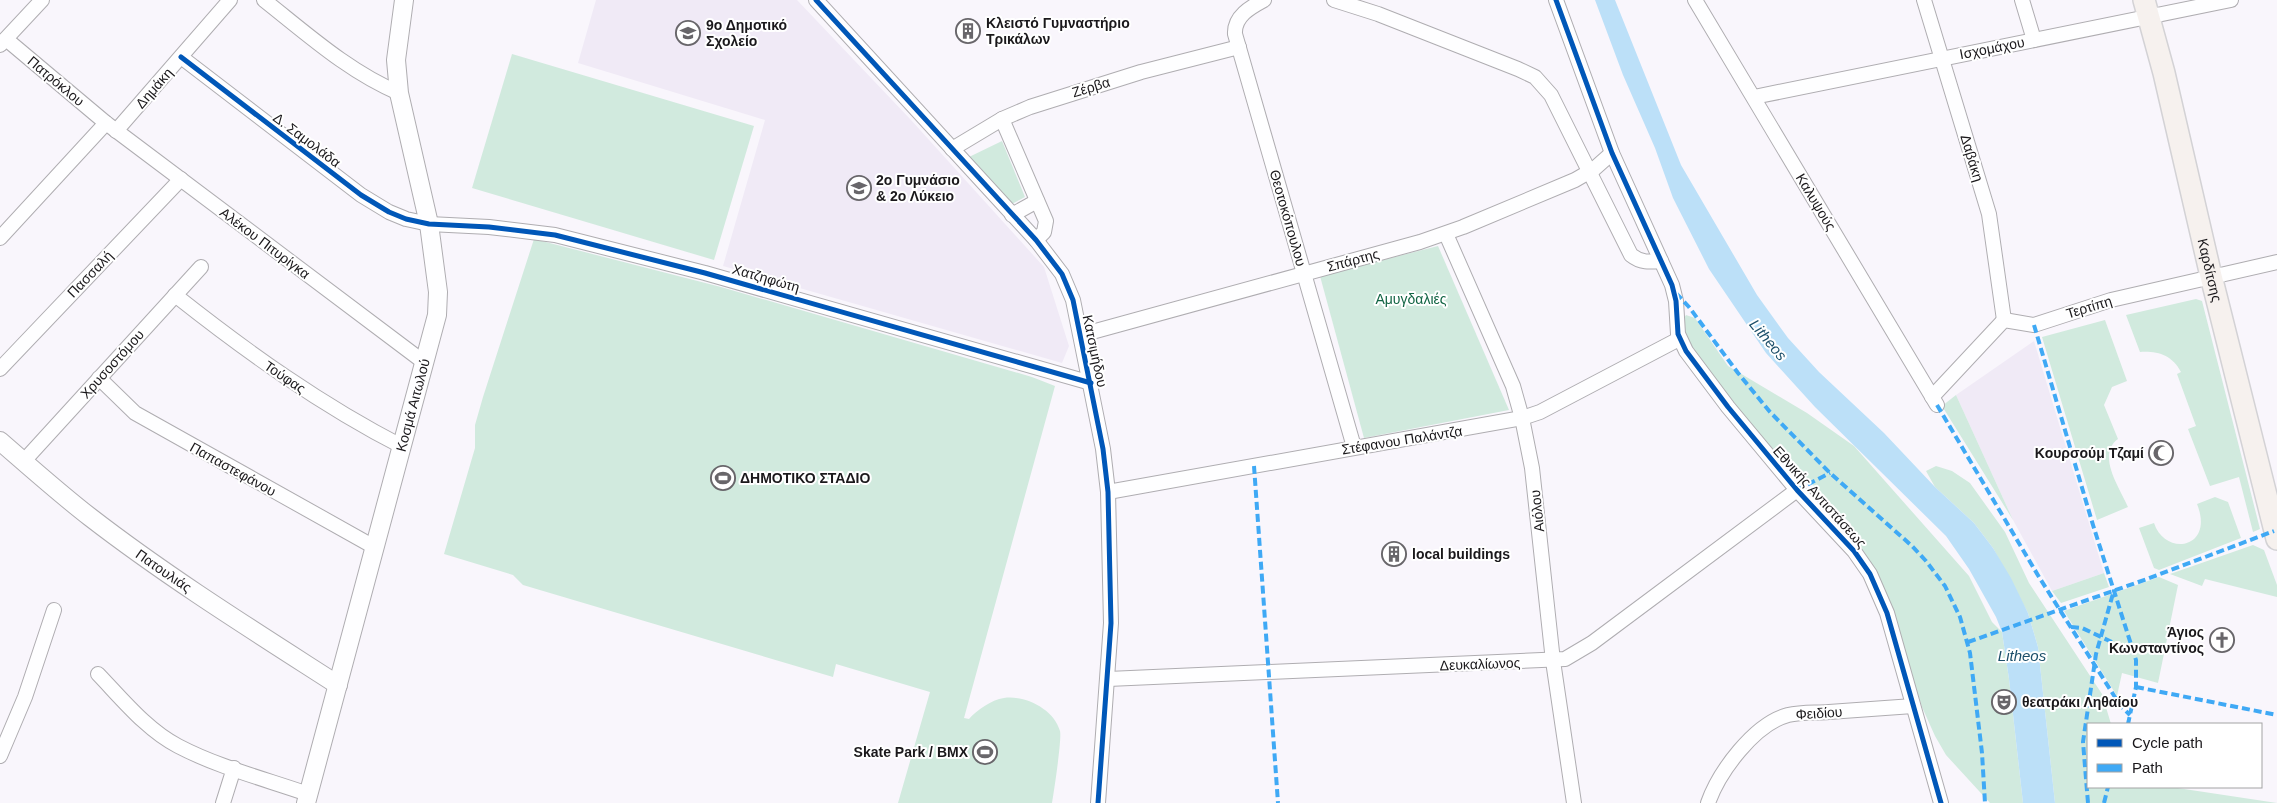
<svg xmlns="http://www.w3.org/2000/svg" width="2277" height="803" font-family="Helvetica,sans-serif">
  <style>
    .built { fill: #f0eaf6 }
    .green { fill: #d1eade }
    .water { fill: #bce0f8 }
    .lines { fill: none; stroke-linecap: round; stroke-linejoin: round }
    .minor-casing { stroke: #afadb1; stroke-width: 16 }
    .tertiary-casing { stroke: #afadb1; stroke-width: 20 }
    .primary-casing { stroke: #d3d2d5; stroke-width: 24 }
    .minor { stroke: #fefeff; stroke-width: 14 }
    .tertiary { stroke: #fefeff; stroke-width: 18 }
    .primary { stroke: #f6f1ee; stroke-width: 21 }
    .quiet { stroke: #3fa9f5; stroke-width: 4; stroke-dasharray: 8 4; stroke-linecap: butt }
    .cycleway-casing { stroke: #fff; stroke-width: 8 }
    .cycleway { stroke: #0057b8; stroke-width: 5 }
    .labels { text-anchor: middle; stroke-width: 4; stroke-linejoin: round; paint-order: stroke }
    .poi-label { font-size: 14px; font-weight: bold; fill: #1a181b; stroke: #fff; text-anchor: start }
    .street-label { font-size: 14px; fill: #1a181b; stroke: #fff }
    .park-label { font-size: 14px; fill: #126544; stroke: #fff }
    .water-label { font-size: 15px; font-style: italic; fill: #1c4f6a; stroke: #fff }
  </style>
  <rect width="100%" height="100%" fill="#f9f6fc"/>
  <g class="built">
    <path d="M596 0H797L911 120 1044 267 1069 346 1062 363 723 266 765 120 578 63Z"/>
    <path d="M2034 341 2104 573 2052 591 2013 520 1956 395Z"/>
  </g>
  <g class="green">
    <path d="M512 54 754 126 714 260 472 188Z"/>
    <path d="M1002 141 1025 197 1012 204 969 157Z"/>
    <path d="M534 239 721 287 1032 377 1055 386 964 718 969 719C977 710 991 700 1004 698 1025 695 1054 709 1060 731 1062 739 1054 791 1052 803H898L930 692 836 664 833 677 523 585 513 575 444 554 475 448V425L483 397Z"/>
    <path d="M1438 246 1509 410 1364 438 1320 276Z"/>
    <path d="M2196 299 2202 301 2260 529 2253 532 2239 477 2210 486 2188 429 2196 426 2177 374 2181 372C2172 355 2158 351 2140 352L2126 315Z"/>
    <path d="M1686 315 1695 318 1728 366 1807 413 1854 446 1969 576 1992 622 2002 632 2009 679 2023 803H1990L1946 755 1935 736 1922 707 1884 588 1872 565 1845 535 1851 524 1806 478 1793 477 1712 383 1683 333 1684 318Z"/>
    <path d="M2105 320 2127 381 2112 387 2104 405 2118 439C2096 455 2120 488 2128 507L2097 520 2042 337Z"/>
    <path d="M1956 395 2013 520 1942 406Z"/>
    <path d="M1936 466 1952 471 1970 483 2005 532 2029 583 2102 694 2111 724H2088V787H2171L2277 803H2055L2038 647 2028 613 1993 548 1974 523 1935 487 1926 471Z"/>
    <path d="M2215 497 2228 502 2241 538 2159 570 2154 568 2139 528 2154 523C2165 557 2215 549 2197 504Z"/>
    <path d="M2253 545 2264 550 2277 585V597L2205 579 2202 586 2170 574Z"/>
    <path d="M2104 573 2109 587 2061 603 2052 591Z"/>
    <path d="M2159 577 2178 585 2158 683 2122 673 2117 696 2064 611Z"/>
  </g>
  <path class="water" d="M1595 0H1615L1681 165 1757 295 1788 338 1819 372 1884 433 1935 487 1974 523 1993 548 2011 578 2028 613 2038 647 2055 803H2023L2009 679 2002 632 1996 617 1969 569 1946 536 1815 407 1766 353 1709 269 1673 198 1655 148 1623 75Z"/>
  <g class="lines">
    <defs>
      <g id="minor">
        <path d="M264 0C307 34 349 72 399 93"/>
        <path d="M816 0 1036 240 1062 274 1073 300 1103 449 1108 492 1111 623 1098 803"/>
        <path d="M1264 0C1251 7 1234 16 1235 34L1354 447"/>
        <path d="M1334 0 1378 14 1518 69 1535 77 1551 95 1631 255C1641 263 1650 262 1661 261"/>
        <path d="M1556 0 1612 153 1672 285 1676 301 1678 334 1686 351 1728 407 1797 490 1854 551 1870 574 1887 613 1941 803"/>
        <path d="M1695 0 1937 405"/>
        <path d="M1924 0 1989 214 2004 320"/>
        <path d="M2022 0 2034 40"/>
        <path d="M6 39 106 123 425 363"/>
        <path d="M0 45 42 0"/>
        <path d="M181 57 361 195 389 212 406 219 429 224 489 227 555 235 705 273 1091 383"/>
        <path d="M1754 97 2231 0"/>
        <path d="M1002 119 1046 221 1044 232 1036 240"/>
        <path d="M116 131 230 0"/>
        <path d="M952 149 1002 119 1030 107 1141 72 1239 47"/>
        <path d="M1012 215 1037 201"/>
        <path d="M1446 234 1513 386 1522 418 1532 468 1553 661 1574 803"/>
        <path d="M0 238 106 123"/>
        <path d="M175 295C247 352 321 405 403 447"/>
        <path d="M1081 335 1420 242 1463 227 1575 180 1594 169 1612 153"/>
        <path d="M0 369 181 179"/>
        <path d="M99 378 135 413 376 548"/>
        <path d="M1932 397 2004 320 2034 325 2111 300 2277 262"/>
        <path d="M23 462 201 267"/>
        <path d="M1108 492 1522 418 1540 412 1679 339"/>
        <path d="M98 674C122 699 147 730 178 746 218 767 265 779 308 794"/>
        <path d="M1108 679 1565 659 1592 643 1797 490"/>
        <path d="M0 756 25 697 54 610"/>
        <path d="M223 803 234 768"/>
        <path d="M1708 803C1719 772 1754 724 1788 715 1801 712 1816 713 1829 712 1857 710 1885 708 1913 706"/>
      </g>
      <g id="tertiary">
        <path id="s1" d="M0 441C30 467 59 493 90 517 169 578 254 631 338 685"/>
        <path id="s2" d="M306 803 437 315 438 292 429 224 399 93 396 60 404 0"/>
      </g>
      <g id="primary">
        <path id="s3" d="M2144 0 2164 73 2211 276 2277 539"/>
      </g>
    </defs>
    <use href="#minor" class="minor-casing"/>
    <use href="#tertiary" class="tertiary-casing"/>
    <use href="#primary" class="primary-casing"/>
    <use href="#minor" class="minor"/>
    <use href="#tertiary" class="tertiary"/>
    <use href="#primary" class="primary"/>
    <g class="quiet">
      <path d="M1676 293 1689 307 1738 373 1770 412 1830 473 1912 546 1926 561 1945 586 1960 617 1970 653 1982 753 1985 803"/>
      <path d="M2034 325 2093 525 2136 660V687L2128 724"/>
      <path d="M1937 405 2039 577 2120 705 2130 715"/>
      <path d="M1254 466 1278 803"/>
      <path d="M1797 490 1830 473"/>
      <path d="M2071 627 2082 628 2133 652"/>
      <path d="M1968 642 2147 579 2274 531"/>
      <path d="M2136 687 2277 715"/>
      <path d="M2088 803 2083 742 2096 654 2114 590"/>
      <path d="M2104 803 2108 787"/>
    </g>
    <defs>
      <g id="cycleway">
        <path d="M816 0 1036 240 1062 274 1073 300 1103 449 1108 492 1111 623 1098 803"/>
        <path d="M1556 0 1612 153 1672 285 1676 301 1678 334 1686 351 1728 407 1797 490 1854 551 1870 574 1887 613 1941 803"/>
        <path d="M181 57 361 195 389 212 406 219 429 224 489 227 555 235 705 273 1091 383"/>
      </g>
    </defs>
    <use href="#cycleway" class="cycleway-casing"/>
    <use href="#cycleway" class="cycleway"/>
  </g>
  <defs>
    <symbol id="building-ring" viewBox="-11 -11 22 22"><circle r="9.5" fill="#fff" stroke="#68666a" stroke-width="1.5"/><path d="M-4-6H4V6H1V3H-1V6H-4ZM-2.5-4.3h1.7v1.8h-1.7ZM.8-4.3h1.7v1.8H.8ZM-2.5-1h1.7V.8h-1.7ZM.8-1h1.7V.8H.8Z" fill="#68666a"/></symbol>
    <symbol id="school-ring" viewBox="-11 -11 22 22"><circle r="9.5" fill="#fff" stroke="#68666a" stroke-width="1.5"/><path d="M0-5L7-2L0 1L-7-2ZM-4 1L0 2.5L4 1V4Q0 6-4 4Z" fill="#68666a"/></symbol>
    <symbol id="mosque-ring" viewBox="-11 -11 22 22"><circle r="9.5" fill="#fff" stroke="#68666a" stroke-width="1.5"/><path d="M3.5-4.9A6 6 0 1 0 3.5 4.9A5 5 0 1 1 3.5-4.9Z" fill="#68666a"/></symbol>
    <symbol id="stadium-ring" viewBox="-11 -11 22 22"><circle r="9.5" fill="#fff" stroke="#68666a" stroke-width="1.5"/><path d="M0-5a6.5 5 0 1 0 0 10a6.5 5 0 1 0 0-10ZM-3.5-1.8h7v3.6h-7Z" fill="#68666a"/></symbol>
    <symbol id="church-ring" viewBox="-11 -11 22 22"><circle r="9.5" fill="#fff" stroke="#68666a" stroke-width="1.5"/><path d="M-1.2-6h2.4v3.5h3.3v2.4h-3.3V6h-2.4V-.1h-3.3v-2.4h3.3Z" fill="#68666a"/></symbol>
    <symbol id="theatre-ring" viewBox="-11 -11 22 22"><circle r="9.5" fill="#fff" stroke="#68666a" stroke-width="1.5"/><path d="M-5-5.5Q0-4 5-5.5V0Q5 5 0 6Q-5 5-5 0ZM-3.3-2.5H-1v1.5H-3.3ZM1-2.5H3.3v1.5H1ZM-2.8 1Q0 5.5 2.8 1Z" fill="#68666a"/></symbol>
  </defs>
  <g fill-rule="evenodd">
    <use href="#building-ring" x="954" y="17" width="28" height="28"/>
    <use href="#school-ring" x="674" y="19" width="28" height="28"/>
    <use href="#school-ring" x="845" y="174" width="28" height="28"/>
    <use href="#mosque-ring" x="2147" y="439" width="28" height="28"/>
    <use href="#stadium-ring" x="709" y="464" width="28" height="28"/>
    <use href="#building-ring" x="1380" y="540" width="28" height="28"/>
    <use href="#church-ring" x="2208" y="626" width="28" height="28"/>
    <use href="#theatre-ring" x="1990" y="688" width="28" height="28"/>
    <use href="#stadium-ring" x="971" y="738" width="28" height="28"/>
  </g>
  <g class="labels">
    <g class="poi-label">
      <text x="986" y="28">Κλειστό Γυμναστήριο<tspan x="986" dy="16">Τρικάλων</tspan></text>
      <text x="706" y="30">9ο Δημοτικό<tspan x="706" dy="16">Σχολείο</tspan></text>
      <text x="876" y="185">2ο Γυμνάσιο<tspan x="876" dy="16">&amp; 2ο Λύκειο</tspan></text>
      <text x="2144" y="458" text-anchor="end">Κουρσούμ Τζαμί</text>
      <text x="740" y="483">ΔΗΜΟΤΙΚΟ ΣΤΑΔΙΟ</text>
      <text x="1412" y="559">local buildings</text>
      <text x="2204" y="637" text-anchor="end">Άγιος<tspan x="2204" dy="16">Κωνσταντίνος</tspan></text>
      <text x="2022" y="707">θεατράκι Ληθαίου</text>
      <text x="968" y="757" text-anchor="end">Skate Park / BMX</text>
    </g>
    <g class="street-label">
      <text transform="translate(1992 48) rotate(-11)" y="5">Ισχομάχου</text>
      <text transform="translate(56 81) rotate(40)" y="5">Πατρόκλου</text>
      <text transform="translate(1091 87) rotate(-17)" y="5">Ζέρβα</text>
      <text transform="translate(154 88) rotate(-49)" y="5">Δημάκη</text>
      <text transform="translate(307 140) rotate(37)" y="5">Δ. Σαμολάδα</text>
      <text transform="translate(1972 158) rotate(73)" y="5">Δαβάκη</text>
      <text transform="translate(1816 202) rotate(59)" y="5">Καλυψούς</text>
      <text transform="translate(1288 218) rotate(74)" y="5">Θεοτοκόπουλου</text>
      <text transform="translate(265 243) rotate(37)" y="5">Αλέκου Πιτυρίγκα</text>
      <text transform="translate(1353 260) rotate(-15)" y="5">Σπάρτης</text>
      <text dy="5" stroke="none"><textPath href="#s3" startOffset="278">Καρδίτσης</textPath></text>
      <text transform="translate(90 274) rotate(-46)" y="5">Πασσαλή</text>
      <text transform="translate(766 278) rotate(16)" y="5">Χατζηφώτη</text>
      <text transform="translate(2089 307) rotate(-17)" y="5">Τερτίπη</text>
      <text transform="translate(1095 351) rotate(78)" y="5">Κατσιμήδου</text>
      <text transform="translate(112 364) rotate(-48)" y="5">Χρυσοστόμου</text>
      <text transform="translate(285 377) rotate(34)" y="5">Τούφας</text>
      <text dy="5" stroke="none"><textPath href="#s2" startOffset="412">Κοσμά Αιτωλού</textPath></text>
      <text transform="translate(1402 440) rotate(-9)" y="5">Στέφανου Παλάντζα</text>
      <text transform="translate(233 469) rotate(29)" y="5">Παπαστεφάνου</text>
      <text transform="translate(1820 497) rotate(48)" y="5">Εθνικής Αντιστάσεως</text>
      <text transform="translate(1537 511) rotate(-96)" y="5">Αιόλου</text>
      <text dy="5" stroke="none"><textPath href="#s1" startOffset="209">Πατουλιάς</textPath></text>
      <text transform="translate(1480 664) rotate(-2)" y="5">Δευκαλίωνος</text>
      <text transform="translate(1819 713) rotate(-4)" y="5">Φειδίου</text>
    </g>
    <g class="park-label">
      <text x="1411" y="304">Αμυγδαλιές</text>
    </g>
    <g class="water-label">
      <text transform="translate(1768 340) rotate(50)" y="5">Litheos</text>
      <text x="2022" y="661">Litheos</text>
    </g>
  </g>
  <rect x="2087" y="723" width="175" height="65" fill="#ffffff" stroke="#a3a3a4"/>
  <rect x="2097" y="739" width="25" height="8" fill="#0057b8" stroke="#a3a3a4"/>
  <text x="2132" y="748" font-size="15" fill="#1a181b">Cycle path</text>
  <rect x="2097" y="764" width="25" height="8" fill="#3fa9f5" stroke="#a3a3a4"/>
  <text x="2132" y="773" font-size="15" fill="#1a181b">Path</text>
</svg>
